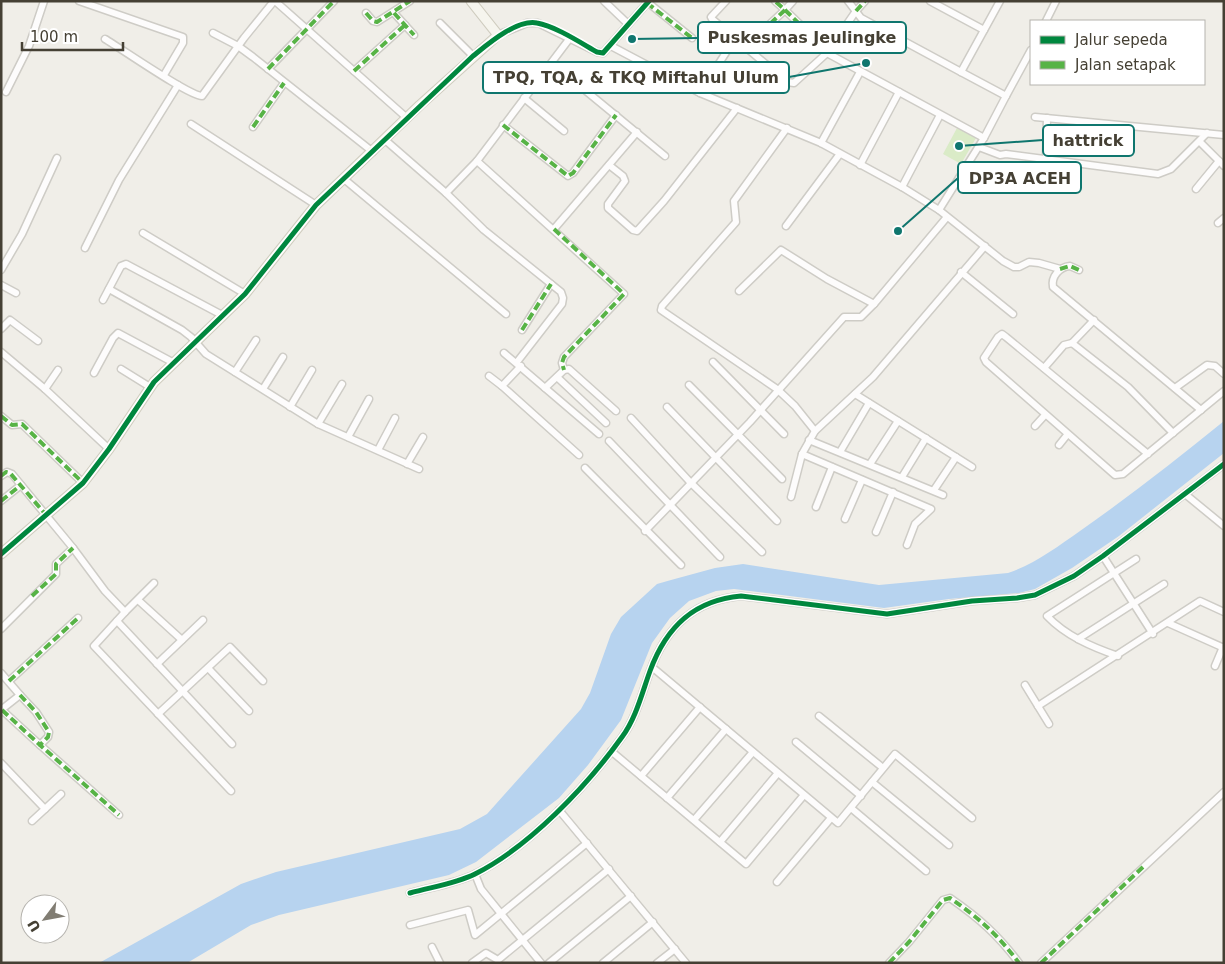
<svg xmlns="http://www.w3.org/2000/svg" width="1225" height="964" font-family="'DejaVu Sans',sans-serif">
  <style>
    .green { fill: #daebc7 }
    .water { fill: #b7d3ef }
    .lines { fill: none; stroke-linecap: round; stroke-linejoin: round }
    .street-casing { stroke: #ceccc6; stroke-width: 9 }
    .secondary-casing { stroke: #cfccbf; stroke-width: 11 }
    .street { stroke: #fdfcfc; stroke-width: 6 }
    .secondary { stroke: #f6f5ee; stroke-width: 9 }
    .quiet { stroke: #57b346; stroke-width: 4; stroke-dasharray: 8 4; stroke-linecap: butt }
    .cycleway-casing { stroke: #fff; stroke-width: 8 }
    .cycleway { stroke: #00873e; stroke-width: 5 }
    .leader { fill: none; stroke: #0f766e; stroke-width: 2 }
    .callout-dot { fill: #0f766e; stroke: #fff; stroke-width: 2 }
    .callout { fill: #fff; stroke: #0f766e; stroke-width: 2 }
    .callout-label { font-size: 16px; text-anchor: middle; font-weight: bold; fill: #454034 }
  </style>
  <rect width="100%" height="100%" fill="#f0eee8"/>
  <path class="green" d="M957 128 976 138 961 164 943 154Z"/>
  <path class="water" d="M1224 421V453L1119 536 1072 568 1035 589 1019 593 949 599 884 608 734 589 716 591 689 601 670 618 652 643 621 720 588 765 559 798 476 862 449 875 279 915 251 925 187 963H99L241 884 276 872 460 829 487 814 581 709 590 693 611 634 621 617 657 584 671 580 715 568 743 564 879 585 1008 573C1035 564 1057 547 1080 531 1130 496 1177 459 1224 421Z"/>
  <g class="lines">
    <defs>
      <g id="street">
        <path d="M79 1 183 37V43L164 75"/>
        <path d="M275 1 407 118"/>
        <path d="M604 1 628 24"/>
        <path d="M646 1 692 38"/>
        <path d="M726 1 711 17 712 19 787 82 794 83 827 53 984 138"/>
        <path d="M793 1 785 10 812 36"/>
        <path d="M848 1 861 18 961 72"/>
        <path d="M930 1 984 30"/>
        <path d="M366 13 373 21 377 22 410 1"/>
        <path d="M394 13 414 35"/>
        <path d="M1046 21 1056 1"/>
        <path d="M440 23 473 56"/>
        <path d="M213 33 238 46 253 57 373 152"/>
        <path d="M498 35 527 23H538L597 52 603 53 649 1"/>
        <path d="M105 39C122 49 189 96 202 96L244 38 274 1"/>
        <path d="M611 46 700 93 821 143 902 187 939 210 1003 261 1014 267H1019L1029 262 1039 263 1060 269"/>
        <path d="M744 48 785 10 775 1"/>
        <path d="M827 53 856 11 865 1"/>
        <path d="M552 63 665 156"/>
        <path d="M268 69 334 1"/>
        <path d="M354 71 405 25"/>
        <path d="M6 92 29 46 44 1"/>
        <path d="M700 93 734 40"/>
        <path d="M1006 96 1031 50"/>
        <path d="M524 98 564 131"/>
        <path d="M1035 117 1224 135"/>
        <path d="M191 124 316 205"/>
        <path d="M503 125 568 176 573 173 616 115"/>
        <path d="M253 127 284 83"/>
        <path d="M787 128 734 201 736 222 662 306 661 310 777 389 795 406 815 431"/>
        <path d="M384 139 446 193 484 230 561 292 563 298 562 304 517 362"/>
        <path d="M1200 142 1224 166"/>
        <path d="M821 143 860 72"/>
        <path d="M979 147 1000 155 1006 154 1158 174 1171 169 1207 133"/>
        <path d="M1046 159 1047 118"/>
        <path d="M477 161 624 294 564 357 562 363 564 370"/>
        <path d="M609 165 623 176 625 181 608 204V208L633 230 637 231 664 201 737 108"/>
        <path d="M860 165 899 92"/>
        <path d="M344 179 506 314"/>
        <path d="M902 187 940 115"/>
        <path d="M1196 189 1219 161"/>
        <path d="M446 193 477 161 570 38"/>
        <path d="M939 210 984 138 1006 96 961 72 1000 1"/>
        <path d="M1218 223 1224 218"/>
        <path d="M786 226 839 155"/>
        <path d="M554 229 637 132"/>
        <path d="M143 233 245 294"/>
        <path d="M85 248 119 180 178 85"/>
        <path d="M1 270 22 234 57 158"/>
        <path d="M1079 270 1070 266C1059 267 1051 277 1053 287L1201 410"/>
        <path d="M961 272 1013 314"/>
        <path d="M1 285 16 293"/>
        <path d="M109 289 182 330 191 337 206 354 318 424 419 469"/>
        <path d="M739 291 781 250 827 279 874 304"/>
        <path d="M103 300 121 266 126 264 222 315"/>
        <path d="M1 329 10 320 38 341"/>
        <path d="M522 330 551 284"/>
        <path d="M1072 343 1094 320"/>
        <path d="M1 352 45 389 109 449"/>
        <path d="M504 353 599 434"/>
        <path d="M713 362 784 434"/>
        <path d="M521 366 502 386 579 455"/>
        <path d="M1044 368 1064 345 1072 343 1128 387 1173 433"/>
        <path d="M121 369 150 387"/>
        <path d="M235 372 256 340"/>
        <path d="M94 373 113 338 118 333 174 363"/>
        <path d="M489 376 502 386"/>
        <path d="M557 377 606 423"/>
        <path d="M689 385 782 479"/>
        <path d="M545 388 564 370 569 369 616 411"/>
        <path d="M1175 388 1207 365 1215 366 1224 374"/>
        <path d="M45 389 58 370"/>
        <path d="M263 389 283 357"/>
        <path d="M855 394 972 467"/>
        <path d="M290 407 312 370"/>
        <path d="M667 407 777 521"/>
        <path d="M1 416 12 425 22 424 83 483"/>
        <path d="M631 418 690 482 762 552"/>
        <path d="M318 424 342 384"/>
        <path d="M1035 426 1045 415"/>
        <path d="M348 437 369 399"/>
        <path d="M809 440 943 495"/>
        <path d="M609 441 720 557"/>
        <path d="M1059 445 1067 435"/>
        <path d="M378 450 395 418"/>
        <path d="M840 452 869 403"/>
        <path d="M802 454 931 509 915 524 907 545"/>
        <path d="M1148 454 1006 337 1002 334 998 337 984 358 986 362 1115 475 1123 474C1157 446 1190 419 1224 391"/>
        <path d="M407 464 423 437"/>
        <path d="M870 464 898 421"/>
        <path d="M585 468 681 565"/>
        <path d="M1 476 7 472 12 474 73 548 105 591 125 612 154 583"/>
        <path d="M902 477 926 438"/>
        <path d="M934 490 956 457"/>
        <path d="M1185 494 1224 526"/>
        <path d="M791 497 802 454 815 431 873 377 985 246"/>
        <path d="M1 501 21 485"/>
        <path d="M816 507 832 467"/>
        <path d="M845 519 862 480"/>
        <path d="M645 531 750 422 844 317H861L874 304 947 217"/>
        <path d="M876 532 893 492"/>
        <path d="M1103 556 1153 634"/>
        <path d="M138 600 182 640"/>
        <path d="M125 612 94 646 231 791"/>
        <path d="M117 621 232 744"/>
        <path d="M1168 623 1224 648"/>
        <path d="M1 629 56 574V564L73 548"/>
        <path d="M1078 639 1164 584"/>
        <path d="M1118 656C1092 647 1066 636 1047 616L1136 559"/>
        <path d="M157 664 203 620"/>
        <path d="M1215 666 1223 647"/>
        <path d="M652 667 838 823 895 754 972 818"/>
        <path d="M208 668 249 711"/>
        <path d="M1 673 20 695 1 710"/>
        <path d="M9 681 78 618"/>
        <path d="M1025 685 1049 724"/>
        <path d="M20 695 36 712 49 732 48 737 40 745 119 815"/>
        <path d="M1038 706 1200 601 1224 612"/>
        <path d="M2 710 40 745"/>
        <path d="M158 714 230 647 263 681"/>
        <path d="M819 716 883 768"/>
        <path d="M796 742 861 796"/>
        <path d="M611 751 746 864 804 795"/>
        <path d="M1 763 45 809 32 821"/>
        <path d="M641 776 700 707"/>
        <path d="M872 782 949 845"/>
        <path d="M667 798 726 729"/>
        <path d="M851 808 926 871"/>
        <path d="M45 809 61 794"/>
        <path d="M559 810 686 963"/>
        <path d="M694 820 753 752"/>
        <path d="M720 842 778 773"/>
        <path d="M475 874 481 889 541 963"/>
        <path d="M777 882 831 818"/>
        <path d="M410 893C431 887 455 884 475 874 529 847 587 786 622 737 636 718 642 693 650 671 666 627 694 600 741 596L887 614 972 601 1017 598 1035 595 1074 576 1103 556 1224 464"/>
        <path d="M410 925 468 910 475 935 587 843"/>
        <path d="M432 947 440 963"/>
        <path d="M472 963 486 953 498 960 609 869"/>
        <path d="M549 963 631 896"/>
        <path d="M603 963 653 922"/>
        <path d="M657 963 675 949"/>
        <path d="M889 963 909 942 943 900 950 898C979 918 998 935 1019 963"/>
        <path d="M1041 963 1224 792"/>
      </g>
      <path id="secondary" d="M1 554 83 483 109 449 154 382 245 294 316 205 420 105 498 35 471 1"/>
    </defs>
    <use href="#street" class="street-casing"/>
    <use href="#secondary" class="secondary-casing"/>
    <use href="#street" class="street"/>
    <use href="#secondary" class="secondary"/>
    <g class="quiet">
      <path d="M647 3 692 38"/>
      <path d="M785 10 812 36"/>
      <path d="M856 11 865 1"/>
      <path d="M366 13 373 21 377 22 410 1"/>
      <path d="M394 13 414 35"/>
      <path d="M744 48 785 10 775 1"/>
      <path d="M268 69 334 1"/>
      <path d="M354 71 405 25"/>
      <path d="M503 125 568 176 573 173 616 115"/>
      <path d="M253 127 284 83"/>
      <path d="M554 229 624 294 564 357 562 363 564 370"/>
      <path d="M1060 269 1070 266 1079 270"/>
      <path d="M522 330 551 284"/>
      <path d="M1 416 12 425 22 424 83 483"/>
      <path d="M1 476 6 472 10 473 47 516"/>
      <path d="M1 501 21 485"/>
      <path d="M32 596 56 574V564L73 548"/>
      <path d="M9 681 78 618"/>
      <path d="M20 695 36 712 49 732 48 737 40 745 119 815"/>
      <path d="M2 710 40 745"/>
      <path d="M889 963 909 942 943 900 950 898C979 918 998 935 1019 963"/>
      <path d="M1041 963 1143 867"/>
    </g>
    <defs>
      <g id="cycleway">
        <path d="M1 554 83 483 109 449 154 382 245 294 316 205 473 56C488 44 517 19 537 23 555 26 581 43 597 52L603 53 649 1"/>
        <path d="M410 893C431 887 455 884 475 874 529 847 587 786 622 737 636 718 642 693 650 671 666 627 694 600 741 596L887 614 972 601 1017 598 1035 595 1074 576 1103 556 1224 464"/>
      </g>
    </defs>
    <use href="#cycleway" class="cycleway-casing"/>
    <use href="#cycleway" class="cycleway"/>
  </g>
  <path class="leader" d="M632 39L698 38M866 63L789 77M959 146L1043 140M898 231L958 178"/>
  <g class="callout-dot">
    <circle cx="632" cy="39" r="5"/>
    <circle cx="866" cy="63" r="5"/>
    <circle cx="959" cy="146" r="5"/>
    <circle cx="898" cy="231" r="5"/>
  </g>
  <g class="callout">
    <rect x="698" y="22" width="208" height="31" rx="5"/>
    <rect x="483" y="62" width="306" height="31" rx="5"/>
    <rect x="1043" y="125" width="91" height="31" rx="5"/>
    <rect x="958" y="162" width="123" height="31" rx="5"/>
  </g>
  <g class="callout-label">
    <text x="802" y="43">Puskesmas Jeulingke</text>
    <text x="636" y="83">TPQ, TQA, &amp; TKQ Miftahul Ulum</text>
    <text x="1088" y="146">hattrick</text>
    <text x="1020" y="184">DP3A ACEH</text>
  </g>
  <rect width="1225" height="964" fill="none" stroke="#454034" stroke-width="5"/>
  <rect x="1030" y="20" width="175" height="65" fill="#ffffff" stroke="#b5b3ae"/>
  <rect x="1040" y="36" width="25" height="8" fill="#00873e" stroke="#b5b3ae"/>
  <text x="1075" y="45" font-size="15" fill="#454034">Jalur sepeda</text>
  <rect x="1040" y="61" width="25" height="8" fill="#57b346" stroke="#b5b3ae"/>
  <text x="1075" y="70" font-size="15" fill="#454034">Jalan setapak</text>
  <g transform="translate(45 919) rotate(238)"><circle r="24" fill="#ffffff" stroke="#b5b3ae"/>
  <path d="M0-4L9 19L0 12L-9 19Z" fill="#817d73"/>
  <text y="-8" font-size="14" font-weight="bold" text-anchor="middle" fill="#454034">U</text>
  </g>
  <path d="M22 42v8h101v-8" fill="none" stroke="#454034" stroke-width="2.5"/>
  <text x="30" y="42" font-size="15" fill="#454034" stroke="#ffffff" stroke-width="4" paint-order="stroke">100 m</text>
</svg>
